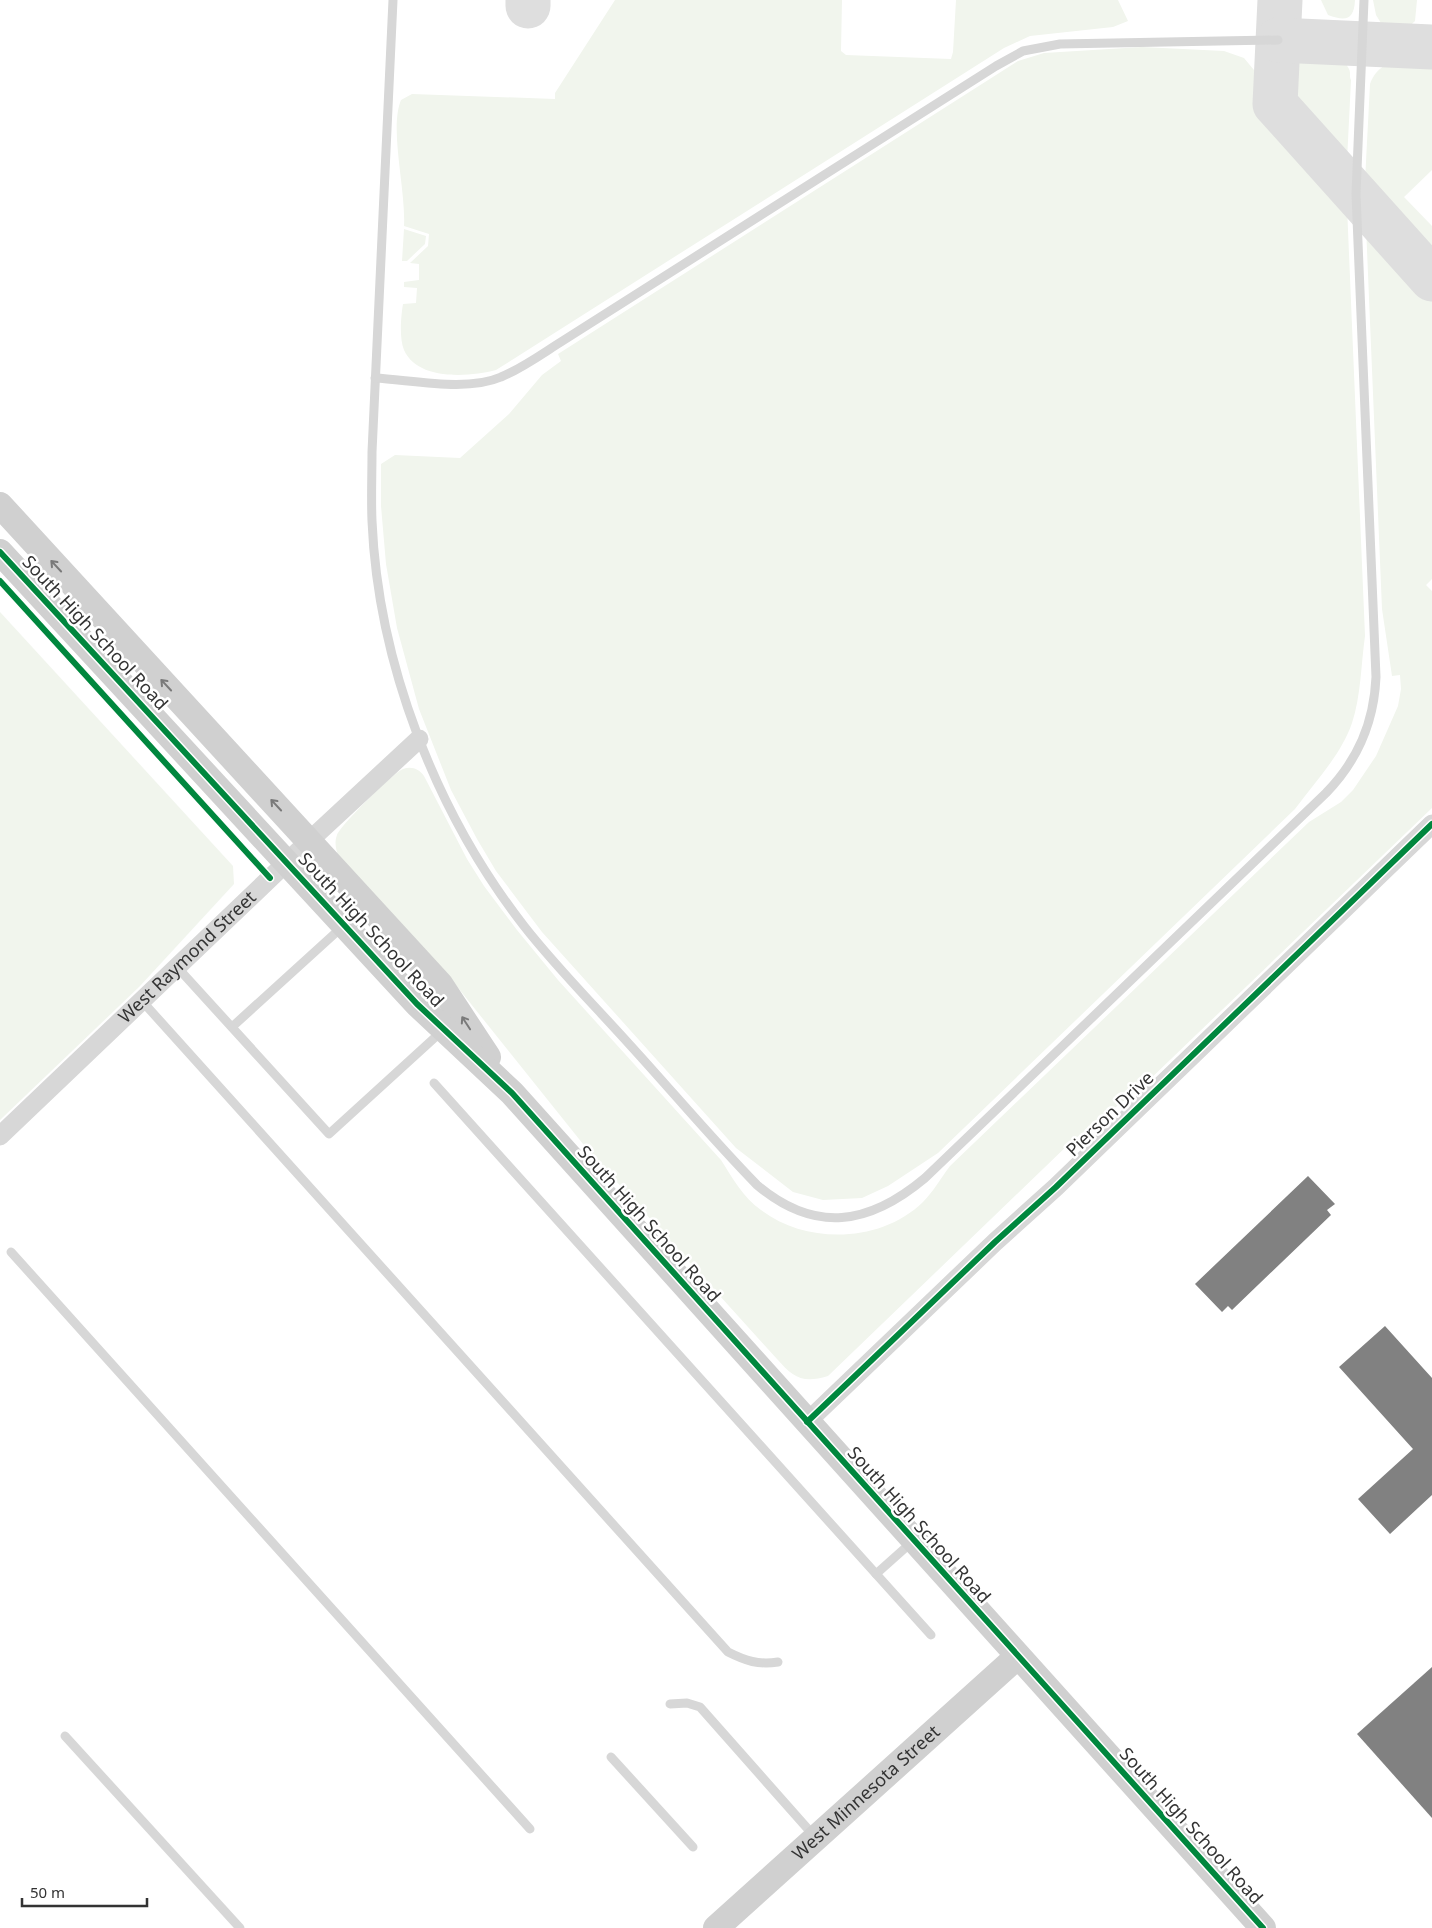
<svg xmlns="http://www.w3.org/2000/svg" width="1432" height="1928" font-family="'Noto Sans',sans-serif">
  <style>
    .green { fill: #f1f5ed }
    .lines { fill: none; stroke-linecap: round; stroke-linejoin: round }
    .taxiway { stroke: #dedede; stroke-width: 45 }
    .building { fill: #818181 }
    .lane { stroke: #d7d7d7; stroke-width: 9 }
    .street { stroke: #d7d7d7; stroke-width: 19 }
    .secondary { stroke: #d0d0d0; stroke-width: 26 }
    .cycleway-casing { stroke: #fff; stroke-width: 9 }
    .cycleway { stroke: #00873e; stroke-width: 6 }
    .oneway { stroke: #7a7a7a }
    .labels { text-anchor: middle; stroke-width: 5; stroke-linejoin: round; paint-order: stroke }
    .street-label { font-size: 18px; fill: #333; stroke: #fff }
  </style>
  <rect width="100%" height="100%" fill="#fff"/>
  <g class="green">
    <path d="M615 0H842L841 51 846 55 951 59 953 52 956 0H1118L1128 21 1113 27 1030 36 1004 48 496 370C469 377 418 381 404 350 399 338 401 316 403 304L416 303 417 288 404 287V282L419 280V264L410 263 428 246 429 234 404 226C406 189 389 129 401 100L412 94 555 99V93Z"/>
    <path d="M1321 0H1355C1354 21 1345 21 1328 15Z"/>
    <path d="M1373 0H1417L1415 21 1404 31 1391 28 1381 23 1376 15Z"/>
    <path d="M1142 47 1224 51 1244 58 1254 70 1261 103 1275 126 1347 206 1365 636C1361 664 1361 696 1352 723 1341 755 1315 782 1295 809L938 1153 888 1186 862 1198 823 1200 793 1192 736 1148 542 932 496 871 477 839 451 790 419 709 397 628 386 564 381 506V464L395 455 460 458 509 414 542 375 561 361 558 354 1018 61 1044 53Z"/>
    <path d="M1314 55C1327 55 1343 56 1349 69 1351 73 1349 77 1351 80L1347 161 1294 103C1284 82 1292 61 1314 55Z"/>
    <path d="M1404 60 1432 61V170L1404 197 1432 226V256L1365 181 1370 84C1376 68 1387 62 1404 60Z"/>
    <path d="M1366 226 1432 300V579L1426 585 1432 591V808L1144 1085 1071 1142 828 1376C802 1384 793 1377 777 1359L587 1149 455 984 339 858C336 850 334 843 337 835 341 825 393 773 403 769 412 766 419 769 424 776L467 859 484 886 517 930 558 980 721 1160C733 1179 743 1197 761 1210 807 1245 881 1243 923 1202 933 1192 941 1178 950 1166L1309 822 1341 802 1353 790 1376 756 1398 706 1401 689 1400 675 1392 676 1382 609Z"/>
    <path d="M404 229 426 236 425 244 407 261H402Z"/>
    <path d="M0 612 233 866 234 884 140 986 0 1120Z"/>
  </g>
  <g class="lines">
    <g class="taxiway">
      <path d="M1280 0 1275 104 1432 279"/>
      <path d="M528 6V0"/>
      <path d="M1278 40 1432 47"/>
    </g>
  </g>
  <g class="building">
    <path d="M1308 1176 1335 1204 1327 1210 1331 1215 1232 1310 1228 1306 1222 1312 1195 1284Z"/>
    <path d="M1385 1326 1432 1378V1495L1390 1534 1358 1499 1413 1449 1339 1367Z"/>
    <path d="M1432 1667V1818L1357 1734Z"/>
  </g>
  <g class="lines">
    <g class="lane">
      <path d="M393 0 372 452C372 475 371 498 372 521 378 663 436 813 524 926 556 967 594 1005 630 1045 672 1091 713 1140 757 1185 815 1234 869 1225 925 1178L1326 793C1358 760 1374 723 1376 677L1356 194 1364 0"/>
      <path d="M375 378C412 380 467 392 501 377 523 368 543 353 564 340L996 66 1023 51 1060 44 1278 40"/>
      <path d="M177 967 329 1134 442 1031"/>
      <path d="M142 1001 728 1652C746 1661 758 1665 778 1662"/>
      <path d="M232 1027 342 927"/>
      <path d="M434 1083 931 1635"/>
      <path d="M11 1252 530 1829"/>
      <path d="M876 1574 913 1541"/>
      <path d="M670 1704 687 1703 700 1707 815 1837"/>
      <path d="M65 1736 240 1928"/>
      <path d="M611 1757 693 1847"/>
    </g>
    <g class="street">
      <path id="s1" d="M0 1136 309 841 419 739"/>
      <path d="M807 1422 995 1242 1056 1187 1432 824"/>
    </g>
    <g class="secondary">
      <path d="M0 505 440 984 488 1057"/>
      <path d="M0 552 417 1004 512 1093 1263 1928"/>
      <path id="s2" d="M716 1928 1017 1657"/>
    </g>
    <defs>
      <g id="cycleway">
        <path d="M0 552 417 1004 512 1093 1263 1928"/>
        <path d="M0 581 270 878"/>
        <path d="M807 1422 995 1242 1056 1187 1432 824"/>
      </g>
    </defs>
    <use href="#cycleway" class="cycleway-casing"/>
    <use href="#cycleway" class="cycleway"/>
  </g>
  <defs><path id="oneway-shaft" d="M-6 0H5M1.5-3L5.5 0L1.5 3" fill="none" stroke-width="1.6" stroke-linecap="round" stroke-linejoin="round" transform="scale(1.25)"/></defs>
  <g class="oneway">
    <use href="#oneway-shaft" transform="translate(56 566) rotate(-133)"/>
    <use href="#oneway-shaft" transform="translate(166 685) rotate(-133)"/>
    <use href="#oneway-shaft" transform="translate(276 805) rotate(-133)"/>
    <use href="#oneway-shaft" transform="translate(466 1023) rotate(-123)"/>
  </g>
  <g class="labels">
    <g class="street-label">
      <text transform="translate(95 633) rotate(47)" y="6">South High School Road</text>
      <text transform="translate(371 930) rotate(47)" y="6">South High School Road</text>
      <text dy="6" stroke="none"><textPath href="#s1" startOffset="259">West Raymond Street</textPath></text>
      <text transform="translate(1110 1114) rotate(-44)" y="6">Pierson Drive</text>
      <text transform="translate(649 1224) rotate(48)" y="6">South High School Road</text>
      <text transform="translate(919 1525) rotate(48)" y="6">South High School Road</text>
      <text dy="6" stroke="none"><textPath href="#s2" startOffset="202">West Minnesota Street</textPath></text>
      <text transform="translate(1191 1826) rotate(48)" y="6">South High School Road</text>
    </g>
  </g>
  <path d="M22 1898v8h125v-8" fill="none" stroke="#333333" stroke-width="2.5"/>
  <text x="30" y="1898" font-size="15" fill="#333333" stroke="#ffffff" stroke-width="4" paint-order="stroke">50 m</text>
</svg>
